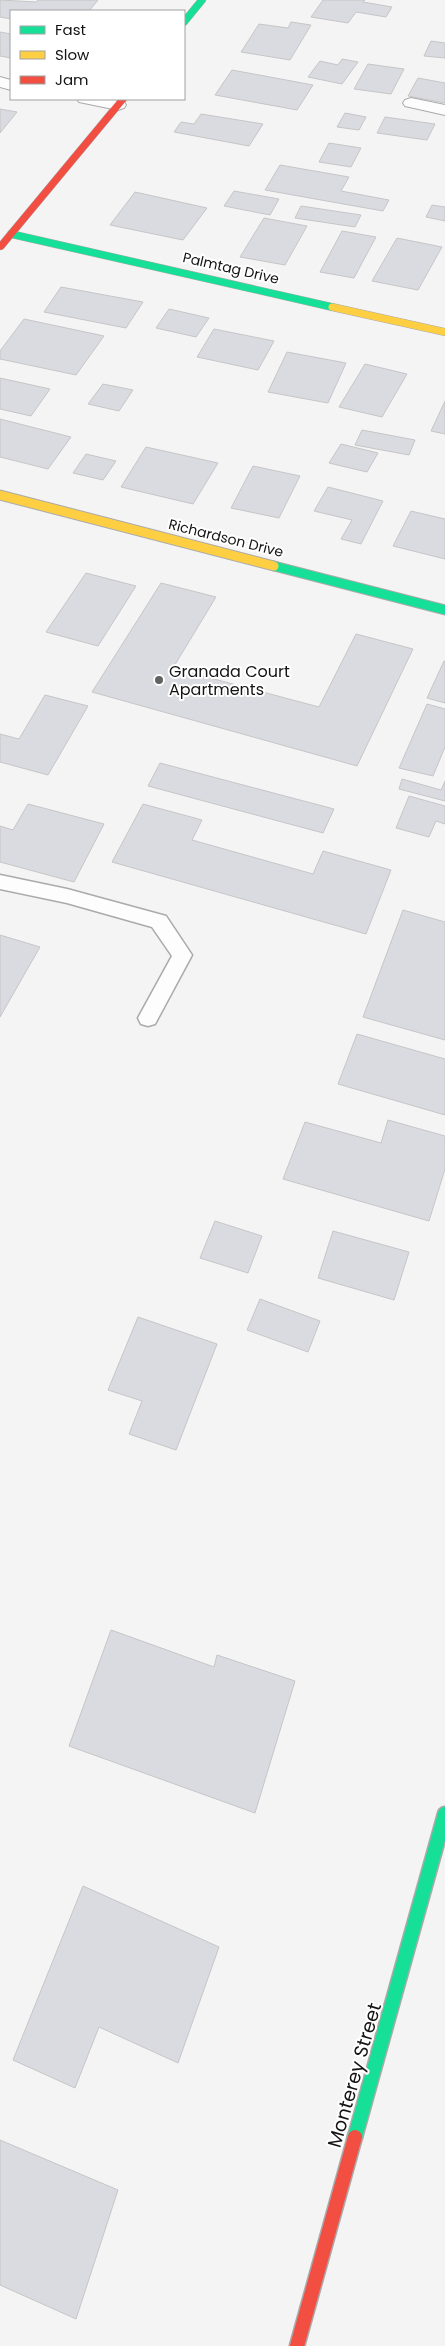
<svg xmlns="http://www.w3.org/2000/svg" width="445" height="2346" font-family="Poppins,sans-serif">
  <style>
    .building { fill: #dadae1; stroke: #c6c6c7 }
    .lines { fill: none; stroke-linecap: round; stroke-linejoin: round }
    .lane-casing { stroke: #aaa; stroke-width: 3 }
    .street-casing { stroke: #aaa; stroke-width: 2 }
    .fast-far2-casing { stroke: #aaa; stroke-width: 8 }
    .fast-far1-casing { stroke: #aaa; stroke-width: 11 }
    .fast-casing { stroke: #aaa; stroke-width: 17 }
    .slow-far1-casing { stroke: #aaa; stroke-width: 8 }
    .slow-casing { stroke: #aaa; stroke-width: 11 }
    .jam-far1-casing { stroke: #aaa; stroke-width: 8 }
    .jam-casing { stroke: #aaa; stroke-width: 17 }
    .lane { fill: #fdfdfe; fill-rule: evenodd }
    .street { fill: #fdfdfe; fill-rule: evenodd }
    .fast-far2 { stroke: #16e098; stroke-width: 7 }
    .fast-far1 { stroke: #16e098; stroke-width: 9 }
    .fast { stroke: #16e098; stroke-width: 14 }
    .slow-far1 { stroke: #ffcf43; stroke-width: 7 }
    .slow { stroke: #ffcf43; stroke-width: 9 }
    .jam-far1 { stroke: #f24e42; stroke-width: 7 }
    .jam { stroke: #f24e42; stroke-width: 14 }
    .poi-dot { fill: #626263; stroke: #fff; stroke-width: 2 }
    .labels { text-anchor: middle; stroke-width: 4; stroke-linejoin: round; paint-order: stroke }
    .far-street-label { font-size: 14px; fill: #141415; stroke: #fff }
    .poi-label { font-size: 16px; fill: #141415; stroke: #fff; text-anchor: start }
    .near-street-label { font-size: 19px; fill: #141415; stroke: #fff }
  </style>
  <rect width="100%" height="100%" fill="#f4f4f5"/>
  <g class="building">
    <path d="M0 0 36 2 38 0H98L89 11H11V19L0 17Z"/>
    <path d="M323 0H365L363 2 392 7 386 17 356 12 348 23 311 17Z"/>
    <path d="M291 22 311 25 290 60 241 52 259 24 288 28Z"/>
    <path d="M0 32 11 34V58L0 56Z"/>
    <path d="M431 41 445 43V58L424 56Z"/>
    <path d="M342 59 358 62 342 84 308 77 320 61 338 65Z"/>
    <path d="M368 64 404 69 391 94 354 89Z"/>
    <path d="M232 70 313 85 297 110 215 95Z"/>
    <path d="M418 78 445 83V103L408 96Z"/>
    <path d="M0 109 17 112 0 133Z"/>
    <path d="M345 113 366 117 359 130 337 127Z"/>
    <path d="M201 114 263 124 249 146 174 132 181 122 194 124Z"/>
    <path d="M385 117 435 124 427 140 377 133Z"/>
    <path d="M329 143 361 148 351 167 319 162Z"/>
    <path d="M280 165 349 177 341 191 389 200 383 211 265 190Z"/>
    <path d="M234 191 279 199 270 215 224 206Z"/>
    <path d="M135 192 207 208 183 240 110 225Z"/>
    <path d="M432 205 445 207V221L426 217Z"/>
    <path d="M301 206 361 215 355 227 295 218Z"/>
    <path d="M264 218 307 226 285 265 240 257Z"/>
    <path d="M342 231 376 237 354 278 320 272Z"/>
    <path d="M397 238 442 247 418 290 372 281Z"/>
    <path d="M61 287 143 302 126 328 44 312Z"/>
    <path d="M169 309 209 318 196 337 156 328Z"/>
    <path d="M24 319 104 336 76 375 0 359V351Z"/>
    <path d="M214 329 274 341 258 370 197 357Z"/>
    <path d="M287 352 346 363 328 403 268 392Z"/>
    <path d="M365 364 407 374 382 417 339 407Z"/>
    <path d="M0 378 50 389 31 416 0 409Z"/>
    <path d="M103 384 133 390 119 411 88 404Z"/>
    <path d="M445 401V434L431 431Z"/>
    <path d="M0 419 71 437 48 469 0 457Z"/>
    <path d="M362 430 415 440 409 455 355 445Z"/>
    <path d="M341 444 378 453 367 472 329 463Z"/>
    <path d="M146 447 218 463 193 504 121 487Z"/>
    <path d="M86 454 116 461 103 480 73 473Z"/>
    <path d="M253 466 300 476 279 518 231 508Z"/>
    <path d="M328 487 383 501 361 544 341 539 352 520 314 511Z"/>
    <path d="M411 511 445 519V559L393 546Z"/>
    <path d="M86 573 136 586 98 646 46 632Z"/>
    <path d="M161 583 216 597 173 668 319 707 356 634 413 649 357 766 92 692Z"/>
    <path d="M444 661H445V703L427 698Z"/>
    <path d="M45 695 88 706 48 775 0 762V734L19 739Z"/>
    <path d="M427 704 445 709V747L433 776 399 768Z"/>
    <path d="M160 763 334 809 323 833 148 786Z"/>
    <path d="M402 779 441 790 445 781V801L399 789Z"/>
    <path d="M409 796 445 806V824L436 821 429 837 396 828Z"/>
    <path d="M28 804 104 824 74 882 0 862V826L13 830Z"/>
    <path d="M143 804 202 820 192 840 313 874 323 851 391 870 366 934 112 862Z"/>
    <path d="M403 910 445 922V1040L363 1017Z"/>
    <path d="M0 935 40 947 0 1017Z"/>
    <path d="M357 1034 445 1059V1115L338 1084Z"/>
    <path d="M388 1120 445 1136V1169L429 1221 283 1179 305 1122 381 1143Z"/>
    <path d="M215 1221 262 1236 248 1273 200 1258Z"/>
    <path d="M333 1231 409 1252 394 1300 318 1278Z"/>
    <path d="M260 1299 320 1321 308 1352 247 1330Z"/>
    <path d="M138 1317 217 1344 176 1450 129 1434 142 1401 108 1390Z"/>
    <path d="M111 1630 214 1667 217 1655 295 1681 255 1813 69 1746Z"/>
    <path d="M83 1886 219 1947 178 2063 99 2027 75 2088 13 2060Z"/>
    <path d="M0 2140 118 2190 76 2319 0 2285Z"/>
  </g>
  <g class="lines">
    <defs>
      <path id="lane" d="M0 875 67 889 166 916 192 955 155 1024 148 1026 141 1024 138 1018 172 956 152 927 67 903 0 889Z"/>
      <g id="street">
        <path d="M0 77 11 80V90L0 87Z"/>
        <path d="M411 98 445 105V115L405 106 403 103 405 100Z"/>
        <path d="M77 99H110L124 102 126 105 124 108 118 110 79 102Z"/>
      </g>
      <g id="fast-far2">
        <path d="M184 22 202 0"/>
        <path d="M11 234 332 307"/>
      </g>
      <path id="fast-far1" d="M274 566 445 610"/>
      <path id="fast" d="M355 2137 445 1814"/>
      <path id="slow-far1" d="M332 307 445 332"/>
      <path id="slow" d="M0 495 274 566"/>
      <path id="jam-far1" d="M1 246 123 99"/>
      <path id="jam" d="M297 2346 355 2137"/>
    </defs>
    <use href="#lane" class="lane-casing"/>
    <use href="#street" class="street-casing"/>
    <use href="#fast-far2" class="fast-far2-casing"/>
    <use href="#fast-far1" class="fast-far1-casing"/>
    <use href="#fast" class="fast-casing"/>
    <use href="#slow-far1" class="slow-far1-casing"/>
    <use href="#slow" class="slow-casing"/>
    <use href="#jam-far1" class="jam-far1-casing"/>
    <use href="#jam" class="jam-casing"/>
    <use href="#lane" class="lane"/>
    <use href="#street" class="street"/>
    <use href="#fast-far2" class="fast-far2"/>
    <use href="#fast-far1" class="fast-far1"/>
    <use href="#fast" class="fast"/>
    <use href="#slow-far1" class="slow-far1"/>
    <use href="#slow" class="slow"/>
    <use href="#jam-far1" class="jam-far1"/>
    <use href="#jam" class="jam"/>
  </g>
  <circle class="poi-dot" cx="159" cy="680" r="5"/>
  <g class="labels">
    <g class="far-street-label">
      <text transform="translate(231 268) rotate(13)" y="5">Palmtag Drive</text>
      <text transform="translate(226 538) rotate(14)" y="5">Richardson Drive</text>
    </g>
    <g class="poi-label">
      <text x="169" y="677">Granada Court<tspan x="169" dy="18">Apartments</tspan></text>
    </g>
    <g class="near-street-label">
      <text transform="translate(354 2075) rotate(-74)" y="7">Monterey Street</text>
    </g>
  </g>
  <rect x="10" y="10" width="175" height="90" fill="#ffffff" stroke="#a1a1a1"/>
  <rect x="20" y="26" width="25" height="8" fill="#16e098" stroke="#a1a1a1"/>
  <text x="55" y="35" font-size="15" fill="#141415">Fast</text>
  <rect x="20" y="51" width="25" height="8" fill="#ffcf43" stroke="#a1a1a1"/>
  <text x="55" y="60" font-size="15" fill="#141415">Slow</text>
  <rect x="20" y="76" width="25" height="8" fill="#f24e42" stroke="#a1a1a1"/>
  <text x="55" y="85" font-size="15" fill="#141415">Jam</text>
</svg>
